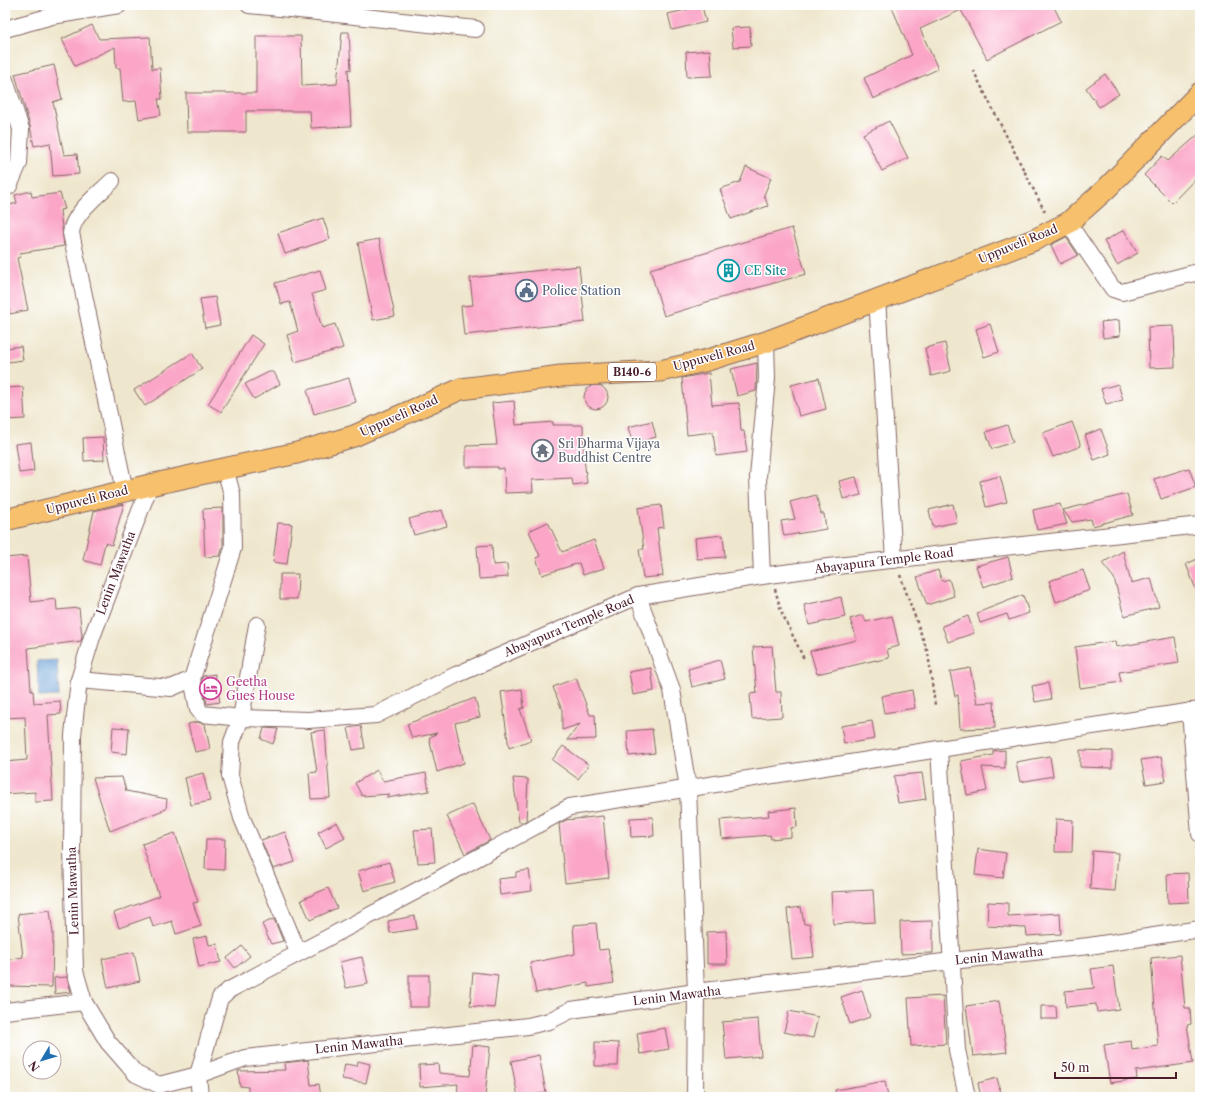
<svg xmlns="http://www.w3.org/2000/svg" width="1205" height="1102" font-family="'Libre Caslon Text',serif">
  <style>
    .water { fill: #669fd5; stroke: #585f80 }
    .building { fill: #fba5c7 }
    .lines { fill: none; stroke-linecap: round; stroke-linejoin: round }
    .minor-casing { stroke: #846564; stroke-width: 18 }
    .major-casing { stroke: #846564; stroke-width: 23 }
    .path { stroke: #846564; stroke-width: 2.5; stroke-dasharray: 3 3; stroke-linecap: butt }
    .minor { stroke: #fff; stroke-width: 16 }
    .major { stroke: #f7c06c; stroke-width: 21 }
    .labels { text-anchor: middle; stroke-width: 3; stroke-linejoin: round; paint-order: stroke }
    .shield { fill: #fff; stroke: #80626b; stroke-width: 1 }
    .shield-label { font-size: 11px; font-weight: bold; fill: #4a1f2b }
    .street-label { font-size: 12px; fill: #4a1f2b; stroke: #fff }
    .culture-label { font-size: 12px; fill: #0d838f; stroke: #fff; text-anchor: start }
    .service-label { font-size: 12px; fill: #4e5e75; stroke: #fff; text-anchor: start }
    .worship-label { font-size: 12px; fill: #5b616d; stroke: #fff; text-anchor: start }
    .hotel-label { font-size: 12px; fill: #b23c85; stroke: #fff; text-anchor: start }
  </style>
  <rect width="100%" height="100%" fill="#fff"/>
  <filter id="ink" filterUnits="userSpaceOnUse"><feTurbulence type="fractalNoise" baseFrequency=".025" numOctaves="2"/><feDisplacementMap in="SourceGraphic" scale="8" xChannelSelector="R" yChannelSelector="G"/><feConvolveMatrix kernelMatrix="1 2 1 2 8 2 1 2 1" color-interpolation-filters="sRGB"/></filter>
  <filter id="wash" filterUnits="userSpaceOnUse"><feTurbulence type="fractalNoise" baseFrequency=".012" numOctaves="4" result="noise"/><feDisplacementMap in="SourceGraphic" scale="16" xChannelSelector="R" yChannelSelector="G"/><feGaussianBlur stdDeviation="0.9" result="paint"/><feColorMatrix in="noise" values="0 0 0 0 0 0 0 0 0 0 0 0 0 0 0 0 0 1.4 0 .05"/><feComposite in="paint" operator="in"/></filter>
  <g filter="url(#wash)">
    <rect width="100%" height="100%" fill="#efe7cd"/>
    <path class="water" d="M57 660 59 696 39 697 37 661Z"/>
    <g id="blocks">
      <g class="building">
        <path d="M891 5H1053L1061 21 987 59 961 10 920 29 938 69 873 99 864 78 912 55Z"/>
        <path d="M702 6 706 22 672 30 668 14Z"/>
        <path d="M92 25 99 39 150 37 152 69 160 68 162 99H158L161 115 139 119 136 101 123 102 120 68H116L115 47 75 66 62 39Z"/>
        <path d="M750 27 751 46 733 47 731 28Z"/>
        <path d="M342 32H349L351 70 348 69 351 126 311 128 310 111H246V132H187L186 93H256V36H301L302 86 337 84Z"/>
        <path d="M710 50 712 76 687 77 686 52Z"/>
        <path d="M54 65 62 99 53 102 64 155 77 154 79 174 53 176 50 143 34 146 30 126 15 74Z"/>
        <path d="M1105 74 1119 94 1099 107 1086 88Z"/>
        <path d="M889 121 908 158 882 171 863 134Z"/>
        <path d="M1200 133V174L1172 203 1144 175 1162 156 1168 161Z"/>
        <path d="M746 167 771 178 764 195 768 206 731 219 720 189 740 182Z"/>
        <path d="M31 191 32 197 60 193 65 209 60 210 64 246 20 253 21 257 17 258 28 310 10 314 5 289V206L17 203 15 195Z"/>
        <path d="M323 218 330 239 285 254 278 233Z"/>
        <path d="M792 228 806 274 703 303V304L664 316 650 269Z"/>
        <path d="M1124 230 1138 253 1117 265 1104 241Z"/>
        <path d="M1066 237 1078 255 1060 264 1051 245Z"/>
        <path d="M379 239 395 316 373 320 358 243Z"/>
        <path d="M579 266 585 322 464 335 461 306 473 305 470 278Z"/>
        <path d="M320 270 326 290 312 294 322 328 335 324 343 348 295 362 287 335 298 331 290 302 281 304 275 283Z"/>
        <path d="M215 297 220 325 205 328 200 299Z"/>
        <path d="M1119 320 1120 336 1103 338 1101 322Z"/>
        <path d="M990 324 999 352 984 357 976 329Z"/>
        <path d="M1174 326 1175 367 1149 368 1148 327Z"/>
        <path d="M251 335 264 344 221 412 208 404Z"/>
        <path d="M945 343 951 371 931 376 925 348Z"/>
        <path d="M21 346 23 360 8 362 6 348Z"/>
        <path d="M192 353 202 369 145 406 134 390Z"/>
        <path d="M757 363 756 391 737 396 731 369Z"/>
        <path d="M269 372H274L280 384 254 399 245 384Z"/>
        <path d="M709 373 712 405 739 403 741 431H744L747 452 716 456 713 432 687 435 682 378Z"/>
        <path d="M349 378 356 402 314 414 307 390Z"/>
        <path d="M819 378 826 409 799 416 791 385Z"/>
        <path d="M1118 384 1123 400 1106 404 1101 389Z"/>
        <circle cx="596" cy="397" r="12"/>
        <path d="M23 387 25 419 5 420V388Z"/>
        <path d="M514 401 516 425 553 422V425H583L584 458 587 483 573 485 572 478 532 480 533 492 505 493 504 468 498 469V467H466V446L497 445 492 403Z"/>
        <path d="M652 421 656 437 633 444 628 427Z"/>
        <path d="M1072 422 1081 446 1053 457 1043 433Z"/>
        <path d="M1007 425 1013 442 992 449 986 432Z"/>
        <path d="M1101 429 1110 454 1094 460 1085 435Z"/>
        <path d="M103 437 104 460 84 461 83 438Z"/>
        <path d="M31 442 34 471 19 473 15 444Z"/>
        <path d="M1189 468 1196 487 1161 499 1154 479Z"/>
        <path d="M1000 476 1007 502 986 507 980 481Z"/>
        <path d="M856 477 861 495 843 499 839 481Z"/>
        <path d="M1127 494 1133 515 1093 526 1091 519 1072 522 1063 510Z"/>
        <path d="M816 495 821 514H824L826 529 784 536 781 521 795 519 790 502Z"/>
        <path d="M124 504 112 545 105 543 100 565 83 560 94 511Z"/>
        <path d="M953 504 957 522 933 527 929 510Z"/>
        <path d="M1060 504 1067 524 1037 530 1033 510Z"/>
        <path d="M661 505 664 527 657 528 663 576 643 578 639 549H644L638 508Z"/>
        <path d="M223 508V547L220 556 205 557 203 509Z"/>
        <path d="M442 510 447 526 414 535 409 519Z"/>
        <path d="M548 522 562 552 594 540 604 568 583 575 579 563 542 575 536 558 540 556 529 531Z"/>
        <path d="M278 523 292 524 287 564 273 562Z"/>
        <path d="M723 535 725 557 697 559 695 538Z"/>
        <path d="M492 545 493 565 507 564 508 577 479 579 477 546Z"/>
        <path d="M1123 551 1131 583 1151 578 1159 607 1124 616 1114 578 1102 563Z"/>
        <path d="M27 556 31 602 56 599 57 610 79 608 82 636 81 641 28 648 31 691H33L34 703 60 701 61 714 48 715 53 801 35 802V792L5 794V762L27 760 25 717 5 718V558Z"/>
        <path d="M1008 557 1013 577 983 587 976 566Z"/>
        <path d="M1200 558V597H1199L1186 564Z"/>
        <path d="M938 570 942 581 949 579 954 596 927 605 917 577Z"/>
        <path d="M1083 570 1090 590 1056 602 1049 581Z"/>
        <path d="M280 574H298L297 599H280Z"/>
        <path d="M1023 595 1029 613 1009 620 1007 614 980 623 977 613Z"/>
        <path d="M841 597 845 617 809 625 804 605Z"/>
        <path d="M863 615 866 622 892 616 899 646 887 649 889 658 876 661V660L817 674 810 651 857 640 850 619Z"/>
        <path d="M968 616 974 633 948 642 942 626Z"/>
        <path d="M1175 637 1179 663 1119 672 1121 682 1080 688 1075 647 1115 641 1116 647Z"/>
        <path d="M772 646 776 692H781L782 717 752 719 750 694 757 693 753 647Z"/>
        <path d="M720 660 725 679 692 687 688 669Z"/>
        <path d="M651 668 654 691 633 695 629 672Z"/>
        <path d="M970 668 977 703 994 702 995 728 960 729 958 695 955 696 950 672Z"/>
        <path d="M215 674 220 702 207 704 202 680 203 676Z"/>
        <path d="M576 678 590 715H595L596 739 567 740 580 724 562 730V710L553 687Z"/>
        <path d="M1048 683 1051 699 1035 702 1032 686Z"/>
        <path d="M522 689 524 708 520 709 531 740 509 748 501 692Z"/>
        <path d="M912 690 915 708 884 713 881 696Z"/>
        <path d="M475 698 480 717 455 723 464 763 437 772 429 738 437 733 412 738 407 724Z"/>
        <path d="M872 721 875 739 844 744 841 726Z"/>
        <path d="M197 722 205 724 210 749 195 752 188 724Z"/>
        <path d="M361 726 365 748 353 750 348 728Z"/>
        <path d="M113 727 129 728 127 754 111 752Z"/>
        <path d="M264 728 278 729 273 744 261 739Z"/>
        <path d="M652 729 655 753 629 756 627 731Z"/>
        <path d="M325 730 330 798 311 799 309 773 317 772 311 732Z"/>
        <path d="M563 746 589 765 578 779 552 760Z"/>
        <path d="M1005 750V768L982 767 987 791 967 795 961 761 993 755V751Z"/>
        <path d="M1080 750 1112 751V768L1080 767Z"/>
        <path d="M1050 756 1053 776 1020 782 1016 762Z"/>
        <path d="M1161 757 1166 781 1146 784 1141 760Z"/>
        <path d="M377 770 383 781 426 773 429 791 387 798V796L390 794 362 796 355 783Z"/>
        <path d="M203 773 210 801 191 805 185 778Z"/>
        <path d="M922 773 926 799 898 803 894 776Z"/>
        <path d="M122 777 126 791 167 799 166 809 110 831 93 778Z"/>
        <path d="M513 778 528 779 526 821 524 822H519Z"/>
        <path d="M473 804 490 840 465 854 447 816Z"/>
        <path d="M796 808 797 827 791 828V837L771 839 770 835 722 839 720 820 769 816 768 811Z"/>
        <path d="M603 816 609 878 565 883 559 824 566 820Z"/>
        <path d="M653 817 654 836 631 837 630 818Z"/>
        <path d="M1056 819 1073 820 1072 852H1055Z"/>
        <path d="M337 822 345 838 326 848 318 832Z"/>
        <path d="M432 829 435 862 418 863 414 830Z"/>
        <path d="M285 832 295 862 273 869 261 840Z"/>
        <path d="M175 833 198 902 193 903 201 926 176 934 172 921 153 927 150 917 119 928 114 913 159 896 142 844Z"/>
        <path d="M206 839H225L224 870 205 869Z"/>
        <path d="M978 849 1006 853 1003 878 975 875Z"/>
        <path d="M1092 851 1118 853 1115 891 1090 889Z"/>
        <path d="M389 862 395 882 364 891 358 871Z"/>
        <path d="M529 870 532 891 500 895 498 879 516 877V872Z"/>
        <path d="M1188 873 1189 902 1168 903 1167 874Z"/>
        <path d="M328 888 337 908 310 920 301 900Z"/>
        <path d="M873 890 875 922 833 924 831 892Z"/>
        <path d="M988 902 1008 903V916L1060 913 1061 934 1027 936 1026 928 987 926Z"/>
        <path d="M801 907 804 924H810L814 957 792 959 787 909Z"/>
        <path d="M50 910 53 934 52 987 5 986V960L23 957 18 914Z"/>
        <path d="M415 916 417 929 390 933 388 921Z"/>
        <path d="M274 919 283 941 271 944 262 924Z"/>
        <path d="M933 921V953L901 954 900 922Z"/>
        <path d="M596 923 599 950 608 949 614 983 588 987V983L536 993 530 963 575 954 573 925Z"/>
        <path d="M726 931 727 964H707V932Z"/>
        <path d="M207 936 209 945 217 944 221 962 199 967 193 939Z"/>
        <path d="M242 946 250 956 235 968 227 958Z"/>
        <path d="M134 952 140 981 108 988 102 959Z"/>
        <path d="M1180 955 1185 1008H1190L1191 1024 1187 1025 1193 1063 1136 1071 1137 1079 1110 1083 1104 1045 1131 1041 1132 1050 1158 1046 1151 958Z"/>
        <path d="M362 957 368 984 346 988 340 962Z"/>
        <path d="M1113 966 1119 1009 1097 1012 1096 1004 1066 1007 1065 991 1094 988 1091 969Z"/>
        <path d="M473 972 498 975 494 1008 470 1006Z"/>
        <rect x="409" y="975" width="20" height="32"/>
        <path d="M67 977 71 992 55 994 54 978Z"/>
        <path d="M862 990 870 1017 850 1024 841 997Z"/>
        <path d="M943 996 946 1044 911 1046 908 998Z"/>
        <path d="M999 1001 1007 1052 973 1056 966 1006Z"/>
        <path d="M1041 1006H1056L1057 1019H1041Z"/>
        <path d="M789 1011 818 1017 813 1038 784 1032Z"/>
        <path d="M758 1019 761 1056 726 1059 722 1022Z"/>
        <path d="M665 1028 669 1049 640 1054 637 1033Z"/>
        <path d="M595 1042 619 1043 618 1066H595Z"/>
        <path d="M473 1045 490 1047 485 1097 457 1096 458 1084 420 1087 419 1065 438 1064 439 1073 470 1076Z"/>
        <path d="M539 1055 546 1093 518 1097 511 1061Z"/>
        <path d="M308 1060 311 1085 319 1084 321 1097H248V1087L240 1086 238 1071 285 1070 284 1063Z"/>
        <path d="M358 1061 370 1064 366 1083 342 1079 345 1064 357 1066Z"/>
        <path d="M997 1078 1002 1097H981L978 1083Z"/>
        <path d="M885 1081 888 1097H836L835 1090Z"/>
      </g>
    </g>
  </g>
  <g filter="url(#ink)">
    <use href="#blocks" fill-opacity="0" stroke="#846564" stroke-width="1"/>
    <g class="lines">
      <defs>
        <g id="minor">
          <path d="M249 5 290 9"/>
          <path d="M290 5V9L476 29"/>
          <path d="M5 29 52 16 119 5"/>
          <path d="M5 80 21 129 19 163 9 186 5 188"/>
          <path d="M112 181C98 195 73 213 71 233L125 491"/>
          <path d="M1068 223 1113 289 1122 292 1194 273 1200 275"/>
          <path d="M877 299 894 560"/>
          <path d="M225 469 232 494 233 548 192 679 198 709 202 714 241 718 308 720 376 715 456 675 638 596 762 576 828 567 1200 525"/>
          <path d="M150 485 92 637 79 680 73 735 72 849 75 971 84 1002 108 1042 136 1074 159 1085 198 1075 245 1058 528 1026 549 1021 571 1010 696 992 952 961 1089 946 1200 929"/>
          <path d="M762 576 758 477 767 378 766 342"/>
          <path d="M638 596 672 690 688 788 696 992 695 1097"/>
          <path d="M257 625 241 718 232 742 230 776 242 818 298 952"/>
          <path d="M79 680 171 688 192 679"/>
          <path d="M1190 711 1200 834"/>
          <path d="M939 749 1200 710"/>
          <path d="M5 1011 84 1002"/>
          <path d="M200 1097 198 1075 220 998 229 990 437 880 570 807 939 749 957 1050 967 1097"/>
        </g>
        <path id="major" d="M5 520 150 485 297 453 354 436 461 389 561 376 660 371 708 360 766 342 1034 240 1068 223 1105 190 1200 93"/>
      </defs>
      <use href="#minor" class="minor-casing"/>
      <use href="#major" class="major-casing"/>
      <g class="path">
        <path d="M973 70 1046 214"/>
        <path d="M900 575 928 653 935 705"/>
        <path d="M775 589 781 611 804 659"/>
      </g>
      <use href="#minor" class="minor"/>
      <use href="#major" class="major"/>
    </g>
  </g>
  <defs>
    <symbol id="building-ring" viewBox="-11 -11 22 22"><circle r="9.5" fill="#fff" stroke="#0f9aa8" stroke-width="1.5"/><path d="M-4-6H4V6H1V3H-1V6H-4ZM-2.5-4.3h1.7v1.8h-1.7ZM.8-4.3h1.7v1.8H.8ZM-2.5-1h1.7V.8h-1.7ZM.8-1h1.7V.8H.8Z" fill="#0f9aa8"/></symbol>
    <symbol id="civic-ring" viewBox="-11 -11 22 22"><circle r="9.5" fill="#fff" stroke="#5c6f8a" stroke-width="1.5"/><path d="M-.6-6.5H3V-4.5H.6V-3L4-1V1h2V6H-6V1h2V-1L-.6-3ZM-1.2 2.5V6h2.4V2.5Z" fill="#5c6f8a"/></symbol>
    <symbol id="temple-ring" viewBox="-11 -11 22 22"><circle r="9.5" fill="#fff" stroke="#6b7280" stroke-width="1.5"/><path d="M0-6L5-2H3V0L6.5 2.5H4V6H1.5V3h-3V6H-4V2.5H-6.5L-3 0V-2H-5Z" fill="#6b7280"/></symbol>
    <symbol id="hotel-ring" viewBox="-11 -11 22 22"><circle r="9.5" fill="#fff" stroke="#d1479c" stroke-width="1.5"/><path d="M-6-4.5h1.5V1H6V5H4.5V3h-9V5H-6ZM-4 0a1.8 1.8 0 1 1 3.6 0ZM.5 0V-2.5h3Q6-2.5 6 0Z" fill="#d1479c"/></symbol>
  </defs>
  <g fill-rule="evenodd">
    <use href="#building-ring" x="716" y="258" width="25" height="25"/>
    <use href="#civic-ring" x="514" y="278" width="25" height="25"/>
    <use href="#temple-ring" x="530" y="438" width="25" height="25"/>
    <use href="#hotel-ring" x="198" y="676" width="25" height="25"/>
  </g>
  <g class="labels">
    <rect class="shield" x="608" y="363" width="48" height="18" rx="3"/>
    <g class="shield-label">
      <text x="632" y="376">B140-6</text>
    </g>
    <g class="street-label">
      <text transform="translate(1018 244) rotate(-22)" y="4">Uppuveli Road</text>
      <text transform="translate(714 356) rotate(-15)" y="4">Uppuveli Road</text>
      <text transform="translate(399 416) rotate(-24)" y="4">Uppuveli Road</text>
      <text transform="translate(87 500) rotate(-14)" y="4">Uppuveli Road</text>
      <text transform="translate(884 561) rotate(-7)" y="4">Abayapura Temple Road</text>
      <text transform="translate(116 573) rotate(-69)" y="4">Lenin Mawatha</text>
      <text transform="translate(569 626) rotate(-23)" y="4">Abayapura Temple Road</text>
      <text transform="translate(73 891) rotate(-92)" y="4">Lenin Mawatha</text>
      <text transform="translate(999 956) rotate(-6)" y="4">Lenin Mawatha</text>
      <text transform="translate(677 996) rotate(-7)" y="4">Lenin Mawatha</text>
      <text transform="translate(359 1045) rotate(-6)" y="4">Lenin Mawatha</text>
    </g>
    <g class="culture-label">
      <text x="744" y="275">CE Site</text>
    </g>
    <g class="service-label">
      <text x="542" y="295">Police Station</text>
    </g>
    <g class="worship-label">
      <text x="558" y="448">Sri Dharma Vijaya<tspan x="558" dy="14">Buddhist Centre</tspan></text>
    </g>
    <g class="hotel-label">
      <text x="226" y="686">Geetha<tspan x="226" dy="14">Gues House</tspan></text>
    </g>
  </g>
  <rect width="1205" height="1102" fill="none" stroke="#fff" stroke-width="20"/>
  <g transform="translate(42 1060) rotate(232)"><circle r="19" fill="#ffffff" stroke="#b7a5aa"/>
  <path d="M0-3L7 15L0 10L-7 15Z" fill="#1f6fb2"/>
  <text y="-6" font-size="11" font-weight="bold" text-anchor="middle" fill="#4a1f2b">N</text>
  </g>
  <path d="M1055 1072v6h121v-6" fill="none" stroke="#4a1f2b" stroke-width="2"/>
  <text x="1061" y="1072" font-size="12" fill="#4a1f2b" stroke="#ffffff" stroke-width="3" paint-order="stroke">50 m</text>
</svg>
